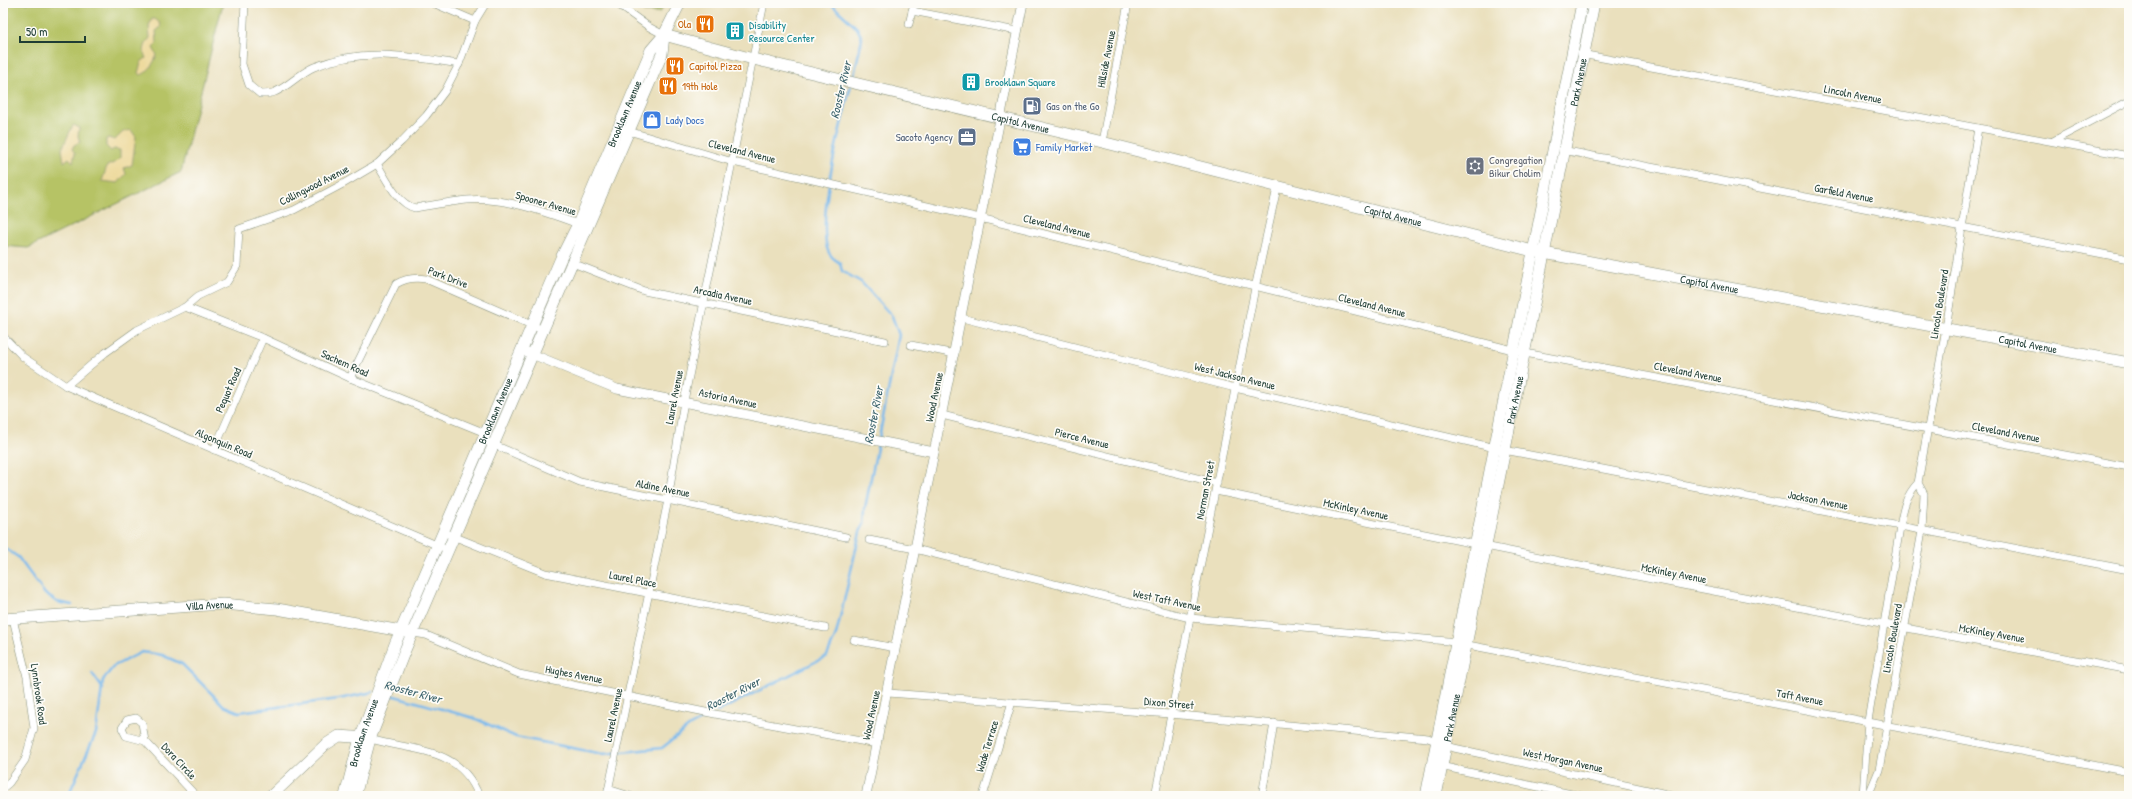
<svg xmlns="http://www.w3.org/2000/svg" width="2132" height="799" font-family="'Patrick Hand',sans-serif">
  <style>
    .green { fill: #b6c365; stroke: #6a804c }
    .sand { fill: #eeda9e; stroke: #868c69 }
    .lines { fill: none; stroke-linecap: round; stroke-linejoin: round }
    .stream { stroke: #79b9ed; stroke-width: 2.5 }
    .minor-casing { stroke: #848e78; stroke-width: 8 }
    .tertiary-casing { stroke: #848e78; stroke-width: 10 }
    .secondary-casing { stroke: #848e78; stroke-width: 12 }
    .minor { stroke: #fff; stroke-width: 7 }
    .tertiary { stroke: #fff; stroke-width: 9 }
    .secondary { stroke: #fff; stroke-width: 11 }
    .labels { text-anchor: middle; stroke-width: 3.5; stroke-linejoin: round; paint-order: stroke }
    .food-label { font-size: 11px; fill: #c56008; stroke: #fdfcf7; text-anchor: start }
    .culture-label { font-size: 11px; fill: #0d838f; stroke: #fdfcf7; text-anchor: start }
    .street-label { font-size: 11px; fill: #1f3d34; stroke: #fdfcf7 }
    .service-label { font-size: 11px; fill: #4e5e75; stroke: #fdfcf7; text-anchor: start }
    .shop-label { font-size: 11px; fill: #366cbe; stroke: #fdfcf7; text-anchor: start }
    .worship-label { font-size: 11px; fill: #5b616d; stroke: #fdfcf7; text-anchor: start }
    .water-label { font-size: 12px; font-style: italic; fill: #3a626c; stroke: #fdfcf7 }
  </style>
  <rect width="100%" height="100%" fill="#fdfcf7"/>
  <filter id="ink" filterUnits="userSpaceOnUse"><feTurbulence type="fractalNoise" baseFrequency=".025" numOctaves="2"/><feDisplacementMap in="SourceGraphic" scale="8" xChannelSelector="R" yChannelSelector="G"/><feConvolveMatrix kernelMatrix="1 2 1 2 8 2 1 2 1" color-interpolation-filters="sRGB"/></filter>
  <filter id="wash" filterUnits="userSpaceOnUse"><feTurbulence type="fractalNoise" baseFrequency=".012" numOctaves="4" result="noise"/><feDisplacementMap in="SourceGraphic" scale="16" xChannelSelector="R" yChannelSelector="G"/><feGaussianBlur stdDeviation="0.9" result="paint"/><feColorMatrix in="noise" values="0 0 0 0 0 0 0 0 0 0 0 0 0 0 0 0 0 1.4 0 .05"/><feComposite in="paint" operator="in"/></filter>
  <g filter="url(#wash)">
    <rect width="100%" height="100%" fill="#eae0bd"/>
    <g class="green">
      <path d="M3 3H223L181 172 28 248 3 246Z"/>
      <path d="M631 3H666L660 12H644Z"/>
    </g>
    <g class="sand">
      <path d="M152 19H155L160 23 161 27 156 31 157 43 153 48 157 55C154 62 148 74 140 75L138 73 141 62 146 58C142 52 145 43 150 38L149 26Z"/>
      <path d="M74 125 79 128 78 136 80 142 74 145 72 149 75 153 73 162 69 158 64 162 62 149 72 127Z"/>
      <path d="M131 130 136 137 132 165 124 168 126 174 118 183 102 181 107 166 116 162 120 158V150L114 149 111 151 106 146V139L108 138 115 140 123 132Z"/>
    </g>
    <g class="lines">
      <g class="stream">
        <path d="M830 3 857 28 862 38 853 80"/>
        <path d="M851 85C841 123 818 211 827 248 829 256 834 259 840 263L842 271 861 282 892 316 899 335 879 438"/>
        <path d="M3 547 18 557 45 594 57 602 72 605"/>
        <path d="M92 673 103 689"/>
        <path d="M391 695 474 718 516 737 603 754 662 748 690 726 711 715"/>
        <path d="M717 712 827 656 836 635 860 532 864 524 865 508 878 443"/>
        <path d="M68 796 96 733 103 680 114 666 142 652 162 655 182 664 224 706 239 712 339 699 373 692"/>
      </g>
    </g>
  </g>
  <g filter="url(#ink)">
    <g class="lines">
      <defs>
        <g id="minor">
          <path d="M245 3 242 64 249 85 260 94C265 94 271 94 275 92 289 86 300 73 314 67 362 47 409 56 459 64"/>
          <path d="M433 3 475 21"/>
          <path d="M616 3 649 27 664 35"/>
          <path d="M912 11 1017 31"/>
          <path d="M909 24 914 3"/>
          <path d="M1581 54 2129 156"/>
          <path d="M625 130 733 162 980 218 1525 353 2129 467"/>
          <path d="M2053 141 2129 101"/>
          <path d="M1102 142 1128 3"/>
          <path d="M1562 150 2129 259"/>
          <path d="M377 164C386 178 397 204 415 208 432 205 449 202 467 200 506 197 545 212 581 225"/>
          <path d="M570 262 644 291 885 341"/>
          <path d="M185 307 263 338 350 378 488 434"/>
          <path d="M962 318 1235 388 1504 450 2129 570"/>
          <path d="M3 336 23 357 66 386 441 547"/>
          <path d="M911 345 955 354"/>
          <path d="M350 378 396 284C406 278 415 277 426 279L543 330"/>
          <path d="M66 386 105 353 137 330 185 307 198 296 227 282 237 266 239 229 294 210 343 184 377 164 402 141 426 116 445 91 459 64 475 21 486 3"/>
          <path d="M942 415 1217 483"/>
          <path d="M483 440 580 482 846 537"/>
          <path d="M214 450 263 338"/>
          <path d="M1216 491C1520 555 1824 613 2129 670"/>
          <path d="M443 532 545 573 825 628"/>
          <path d="M869 540 915 549 1190 618 1447 641 2129 772"/>
          <path d="M413 633 426 635 519 674 715 714 877 744"/>
          <path d="M854 640 895 648"/>
          <path d="M888 693 1170 714 1428 738 1454 748 1676 796"/>
          <path d="M370 739C415 752 459 746 479 796"/>
          <path d="M145 741 142 723 136 718 127 720 122 728 126 736 145 741 196 796"/>
          <path d="M1440 766 1581 796"/>
          <path d="M3 788 9 783 25 760 34 728 27 677 13 619"/>
          <path d="M608 789 630 796"/>
          <path d="M607 796 668 500 684 401 764 3"/>
          <path d="M983 796 1012 702"/>
          <path d="M1155 796 1255 288 1277 188"/>
          <path d="M1262 796 1274 723"/>
          <path d="M1863 796 1868 721 1900 527C1903 510 1905 496 1918 483L1946 328 1978 128"/>
          <path d="M1868 796 1879 770 1922 531 1924 494 1918 483"/>
        </g>
        <g id="tertiary">
          <path d="M527 352 617 389 934 452"/>
          <path d="M866 796 1023 3"/>
        </g>
        <g id="secondary">
          <path id="s1" d="M664 35 753 59 1102 142 1533 251 2129 363"/>
          <path id="s2" d="M3 619 223 604 277 609 407 632"/>
          <path d="M271 796 325 745 339 736 367 738"/>
          <path id="s3" d="M345 796 359 742 395 644 561 258 578 224 651 50 664 35 680 3"/>
          <path d="M355 796 370 739 405 650 662 54 664 35"/>
          <path d="M1426 796 1582 3"/>
          <path id="s4" d="M1436 796 1594 3"/>
        </g>
      </defs>
      <use href="#minor" class="minor-casing"/>
      <use href="#tertiary" class="tertiary-casing"/>
      <use href="#secondary" class="secondary-casing"/>
      <use href="#minor" class="minor"/>
      <use href="#tertiary" class="tertiary"/>
      <use href="#secondary" class="secondary"/>
    </g>
  </g>
  <defs>
    <symbol id="restaurant-square" viewBox="-11 -11 22 22"><rect x="-9" y="-9" width="18" height="18" rx="4" fill="#e8710a" stroke="#fdfcf7"/><path d="M-5-6h1v4h1v-4h1v4h1v-4h1v5L-1.5 .5V6h-2V.5L-5-1ZM5-6V6H3V1.5H1.5Q1.5-4 5-6Z" fill="#fff"/></symbol>
    <symbol id="building-square" viewBox="-11 -11 22 22"><rect x="-9" y="-9" width="18" height="18" rx="4" fill="#0f9aa8" stroke="#fdfcf7"/><path d="M-4-6H4V6H1V3H-1V6H-4ZM-2.5-4.3h1.7v1.8h-1.7ZM.8-4.3h1.7v1.8H.8ZM-2.5-1h1.7V.8h-1.7ZM.8-1h1.7V.8H.8Z" fill="#fff"/></symbol>
    <symbol id="fuel-square" viewBox="-11 -11 22 22"><rect x="-9" y="-9" width="18" height="18" rx="4" fill="#5c6f8a" stroke="#fdfcf7"/><path d="M-5.5-6h7V0h2V4h1.3V-2.5L3-4.5l.8-.8L6-3V5H2.5V1h-1V6h-7ZM-4.2-4.7v3.2H.2V-4.7Z" fill="#fff"/></symbol>
    <symbol id="shop-square" viewBox="-11 -11 22 22"><rect x="-9" y="-9" width="18" height="18" rx="4" fill="#3f7fe0" stroke="#fdfcf7"/><path d="M-5-2.5h2.3a2.7 3.5 0 0 1 5.4 0H5L5.5 6h-11ZM-1.5-2.5h3a1.5 2.3 0 0 0-3 0Z" fill="#fff"/></symbol>
    <symbol id="office-square" viewBox="-11 -11 22 22"><rect x="-9" y="-9" width="18" height="18" rx="4" fill="#5c6f8a" stroke="#fdfcf7"/><path d="M-6-3h4V-5.5h4V-3h4V5H-6ZM-1-4.5V-3h2v-1.5ZM-6 0V1H6V0Z" fill="#fff"/></symbol>
    <symbol id="supermarket-square" viewBox="-11 -11 22 22"><rect x="-9" y="-9" width="18" height="18" rx="4" fill="#3f7fe0" stroke="#fdfcf7"/><path d="M-6-5.5h2.5l.6 2H6L4.5 2H-2.5L-4.4-4H-6ZM-1.5 3.2a1.3 1.3 0 1 0 .1 0ZM3 3.2a1.3 1.3 0 1 0 .1 0Z" fill="#fff"/></symbol>
    <symbol id="synagogue-square" viewBox="-11 -11 22 22"><rect x="-9" y="-9" width="18" height="18" rx="4" fill="#6b7280" stroke="#fdfcf7"/><path d="M0-6.5L5.6 3.2H-5.6ZM0 6.5L5.6-3.2H-5.6Z" fill="#fff"/></symbol>
  </defs>
  <g fill-rule="evenodd">
    <use href="#restaurant-square" x="694" y="13" width="22" height="22"/>
    <use href="#building-square" x="724" y="20" width="22" height="22"/>
    <use href="#restaurant-square" x="664" y="55" width="22" height="22"/>
    <use href="#building-square" x="960" y="71" width="22" height="22"/>
    <use href="#restaurant-square" x="657" y="75" width="22" height="22"/>
    <use href="#fuel-square" x="1021" y="95" width="22" height="22"/>
    <use href="#shop-square" x="641" y="109" width="22" height="22"/>
    <use href="#office-square" x="956" y="126" width="22" height="22"/>
    <use href="#supermarket-square" x="1011" y="136" width="22" height="22"/>
    <use href="#synagogue-square" x="1464" y="155" width="22" height="22"/>
  </g>
  <g class="labels">
    <g class="food-label">
      <text x="691" y="28" text-anchor="end">Ola</text>
      <text x="689" y="70">Capitol Pizza</text>
      <text x="682" y="90">19th Hole</text>
    </g>
    <g class="culture-label">
      <text x="749" y="29">Disability<tspan x="749" dy="13">Resource Center</tspan></text>
      <text x="985" y="86">Brooklawn Square</text>
    </g>
    <g class="street-label">
      <text transform="translate(1106 59) rotate(-79)" y="4">Hillside Avenue</text>
      <text dy="4" stroke="none"><textPath href="#s4" startOffset="728">Park Avenue</textPath></text>
      <text transform="translate(1853 94) rotate(11)" y="4">Lincoln Avenue</text>
      <text dy="4" stroke="none"><textPath href="#s3" startOffset="738">Brooklawn Avenue</textPath></text>
      <text dy="4" stroke="none"><textPath href="#s1" startOffset="367">Capitol Avenue</textPath></text>
      <text transform="translate(742 151) rotate(14)" y="4">Cleveland Avenue</text>
      <text transform="translate(314 185) rotate(-27)" y="4">Collingwood Avenue</text>
      <text transform="translate(1844 193) rotate(11)" y="4">Garfield Avenue</text>
      <text transform="translate(546 203) rotate(16)" y="4">Spooner Avenue</text>
      <text dy="4" stroke="none"><textPath href="#s1" startOffset="751">Capitol Avenue</textPath></text>
      <text transform="translate(1057 226) rotate(14)" y="4">Cleveland Avenue</text>
      <text transform="translate(448 277) rotate(21)" y="4">Park Drive</text>
      <text dy="4" stroke="none"><textPath href="#s1" startOffset="1075">Capitol Avenue</textPath></text>
      <text transform="translate(723 295) rotate(12)" y="4">Arcadia Avenue</text>
      <text transform="translate(1939 304) rotate(-81)" y="4">Lincoln Boulevard</text>
      <text transform="translate(1372 305) rotate(14)" y="4">Cleveland Avenue</text>
      <text dy="4" stroke="none"><textPath href="#s1" startOffset="1399">Capitol Avenue</textPath></text>
      <text transform="translate(345 363) rotate(24)" y="4">Sachem Road</text>
      <text transform="translate(1688 372) rotate(11)" y="4">Cleveland Avenue</text>
      <text transform="translate(1235 376) rotate(14)" y="4">West Jackson Avenue</text>
      <text transform="translate(228 390) rotate(-66)" y="4">Pequot Road</text>
      <text transform="translate(674 397) rotate(-79)" y="4">Laurel Avenue</text>
      <text transform="translate(934 397) rotate(-78)" y="4">Wood Avenue</text>
      <text transform="translate(728 398) rotate(12)" y="4">Astoria Avenue</text>
      <text dy="4" stroke="none"><textPath href="#s4" startOffset="404">Park Avenue</textPath></text>
      <text dy="4" stroke="none"><textPath href="#s3" startOffset="414">Brooklawn Avenue</textPath></text>
      <text transform="translate(2006 432) rotate(11)" y="4">Cleveland Avenue</text>
      <text transform="translate(1082 438) rotate(14)" y="4">Pierce Avenue</text>
      <text transform="translate(224 443) rotate(23)" y="4">Algonquin Road</text>
      <text transform="translate(663 488) rotate(11)" y="4">Aldine Avenue</text>
      <text transform="translate(1205 490) rotate(-79)" y="4">Norman Street</text>
      <text transform="translate(1818 500) rotate(11)" y="4">Jackson Avenue</text>
      <text transform="translate(1356 509) rotate(12)" y="4">McKinley Avenue</text>
      <text transform="translate(1674 573) rotate(11)" y="4">McKinley Avenue</text>
      <text transform="translate(633 579) rotate(11)" y="4">Laurel Place</text>
      <text transform="translate(1167 600) rotate(12)" y="4">West Taft Avenue</text>
      <text dy="4" stroke="none"><textPath href="#s2" startOffset="207">Villa Avenue</textPath></text>
      <text transform="translate(1992 633) rotate(10)" y="4">McKinley Avenue</text>
      <text transform="translate(1892 638) rotate(-80)" y="4">Lincoln Boulevard</text>
      <text transform="translate(574 674) rotate(11)" y="4">Hughes Avenue</text>
      <text transform="translate(39 694) rotate(82)" y="4">Lynnbrook Road</text>
      <text transform="translate(1800 697) rotate(11)" y="4">Taft Avenue</text>
      <text transform="translate(1169 703) rotate(5)" y="4">Dixon Street</text>
      <text transform="translate(613 715) rotate(-78)" y="4">Laurel Avenue</text>
      <text transform="translate(871 715) rotate(-78)" y="4">Wood Avenue</text>
      <text dy="4" stroke="none"><textPath href="#s4" startOffset="80">Park Avenue</textPath></text>
      <text dy="4" stroke="none"><textPath href="#s3" startOffset="66">Brooklawn Avenue</textPath></text>
      <text transform="translate(987 746) rotate(-73)" y="4">Wade Terrace</text>
      <text transform="translate(1563 760) rotate(12)" y="4">West Morgan Avenue</text>
      <text transform="translate(179 761) rotate(47)" y="4">Dora Circle</text>
    </g>
    <g class="service-label">
      <text x="1046" y="110">Gas on the Go</text>
      <text x="953" y="141" text-anchor="end">Sacoto Agency</text>
    </g>
    <g class="shop-label">
      <text x="666" y="124">Lady Docs</text>
      <text x="1036" y="151">Family Market</text>
    </g>
    <g class="worship-label">
      <text x="1489" y="164">Congregation<tspan x="1489" dy="13">Bikur Cholim</tspan></text>
    </g>
    <g class="water-label">
      <text transform="translate(841 90) rotate(-77)" y="4">Rooster River</text>
      <text transform="translate(874 415) rotate(-79)" y="4">Rooster River</text>
      <text transform="translate(413 692) rotate(15)" y="4">Rooster River</text>
      <text transform="translate(733 694) rotate(-27)" y="4">Rooster River</text>
    </g>
  </g>
  <rect width="2132" height="799" fill="none" stroke="#fdfcf7" stroke-width="16"/>
  <path d="M20 36v6h65v-6" fill="none" stroke="#1f3d34" stroke-width="2"/>
  <text x="26" y="36" font-size="12" fill="#1f3d34" stroke="#fdfcf7" stroke-width="3" paint-order="stroke">50 m</text>
</svg>
